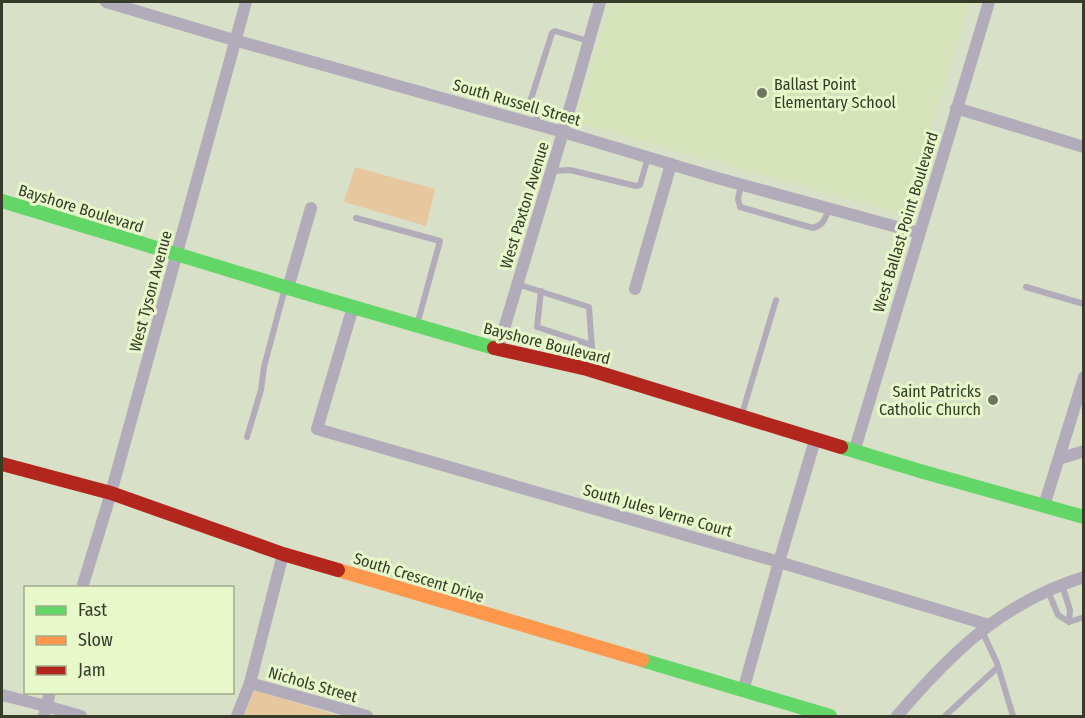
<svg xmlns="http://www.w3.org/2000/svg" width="1085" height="718" font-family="'Fira Sans Condensed',sans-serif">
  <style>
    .built { fill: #d5e2ba }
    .green { fill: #e7c79d }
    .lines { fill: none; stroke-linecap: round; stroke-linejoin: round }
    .lane { stroke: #b1abba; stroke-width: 6 }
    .street { stroke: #b1abba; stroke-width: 12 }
    .fast { stroke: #63d668; stroke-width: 14 }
    .slow { stroke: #ff974d; stroke-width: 14 }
    .jam { stroke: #b3261e; stroke-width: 14 }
    .poi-dot { fill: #6f7561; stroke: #e9f8ca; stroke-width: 2 }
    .labels { text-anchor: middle; stroke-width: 6; stroke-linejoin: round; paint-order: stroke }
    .poi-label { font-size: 16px; fill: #363b2a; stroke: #e9f8ca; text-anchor: start }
    .street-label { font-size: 16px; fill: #363b2a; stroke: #e9f8ca }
  </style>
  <rect width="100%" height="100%" fill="#d8e0c8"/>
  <path class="built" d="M611 2H970L905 215 574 122Z"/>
  <g class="green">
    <path d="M355 167 435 189 426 226 344 202Z"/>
    <path d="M254 690 340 716H244Z"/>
  </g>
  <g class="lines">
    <g class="lane">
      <path d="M537 124C539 114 531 111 530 102L552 33 555 31 588 41"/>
      <path d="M552 171 570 170 636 186 640 185 648 157"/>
      <path d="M741 185 738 199 740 207 813 228C824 225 825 218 829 209"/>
      <path d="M356 218 440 241 417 325"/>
      <path d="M517 284 589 307 592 349 587 369"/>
      <path d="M1026 287 1084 304"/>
      <path d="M541 291 537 327 592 345"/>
      <path d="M742 414 776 300"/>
      <path d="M247 437 261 390 264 367 285 288"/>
      <path d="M1048 591 1058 615 1069 622 1070 610 1062 585"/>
      <path d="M1069 622 1084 617"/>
      <path d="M982 631 997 663 1013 716"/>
      <path d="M947 716H945L998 667"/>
    </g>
    <g class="street">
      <path d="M106 2 234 40 563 132 717 178 919 233"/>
      <path d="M956 108 1084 147"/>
      <path d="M288 288 311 208"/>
      <path d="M635 289 671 164"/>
      <path d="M353 307 317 429 779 562 989 625"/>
      <path d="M498 349 563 132 600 2"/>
      <path d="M854 452 989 2"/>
      <path d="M1059 459 1084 451"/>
      <path d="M1044 506 1084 377"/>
      <path d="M82 588 111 493 246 2"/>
      <path d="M250 683 367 716"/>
      <path d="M743 691 779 562 815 440"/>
      <path d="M2 695 46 706 81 716"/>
      <path d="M44 716 50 692"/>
      <path d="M237 716 250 683 283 554"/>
      <path d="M897 716C951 653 1001 603 1084 577"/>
    </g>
    <g class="fast">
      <path d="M2 201 288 288 494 348"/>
      <path d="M841 447 920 471 1084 517"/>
      <path d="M642 660 830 716"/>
    </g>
    <path class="slow" d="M338 570 642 660"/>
    <g class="jam">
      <path d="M494 348 587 369 841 447"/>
      <path d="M2 464 111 493 283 554 338 570"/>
    </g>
  </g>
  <g class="poi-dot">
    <circle cx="762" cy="93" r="6"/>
    <circle cx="993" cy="400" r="6"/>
  </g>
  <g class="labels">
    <g class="poi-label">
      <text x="774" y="90">Ballast Point<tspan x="774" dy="18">Elementary School</tspan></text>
      <text x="981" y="397" text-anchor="end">Saint Patricks<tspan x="981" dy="18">Catholic Church</tspan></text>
    </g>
    <g class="street-label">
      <text transform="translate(517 102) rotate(16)" y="6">South Russell Street</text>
      <text transform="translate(524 205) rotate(-73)" y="6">West Paxton Avenue</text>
      <text transform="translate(81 208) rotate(17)" y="6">Bayshore Boulevard</text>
      <text transform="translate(905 222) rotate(-73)" y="6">West Ballast Point Boulevard</text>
      <text transform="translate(150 291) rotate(-75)" y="6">West Tyson Avenue</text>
      <text transform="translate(547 343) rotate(14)" y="6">Bayshore Boulevard</text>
      <text transform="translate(658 510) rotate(16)" y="6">South Jules Verne Court</text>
      <text transform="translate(419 577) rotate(17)" y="6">South Crescent Drive</text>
      <text transform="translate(313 684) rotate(16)" y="6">Nichols Street</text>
    </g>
  </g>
  <rect width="1085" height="718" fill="none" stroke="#363b2a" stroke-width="6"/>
  <rect x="24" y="586" width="210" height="108" fill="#e9f8ca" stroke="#a1ac8a" stroke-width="1.5"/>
  <rect x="36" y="606" width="30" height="9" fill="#63d668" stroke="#a1ac8a" stroke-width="1.5"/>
  <text x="78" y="616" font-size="18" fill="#363b2a">Fast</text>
  <rect x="36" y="636" width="30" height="9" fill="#ff974d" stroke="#a1ac8a" stroke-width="1.5"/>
  <text x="78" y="646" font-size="18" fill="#363b2a">Slow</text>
  <rect x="36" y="666" width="30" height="9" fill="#b3261e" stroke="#a1ac8a" stroke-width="1.5"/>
  <text x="78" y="676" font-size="18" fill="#363b2a">Jam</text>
</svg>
